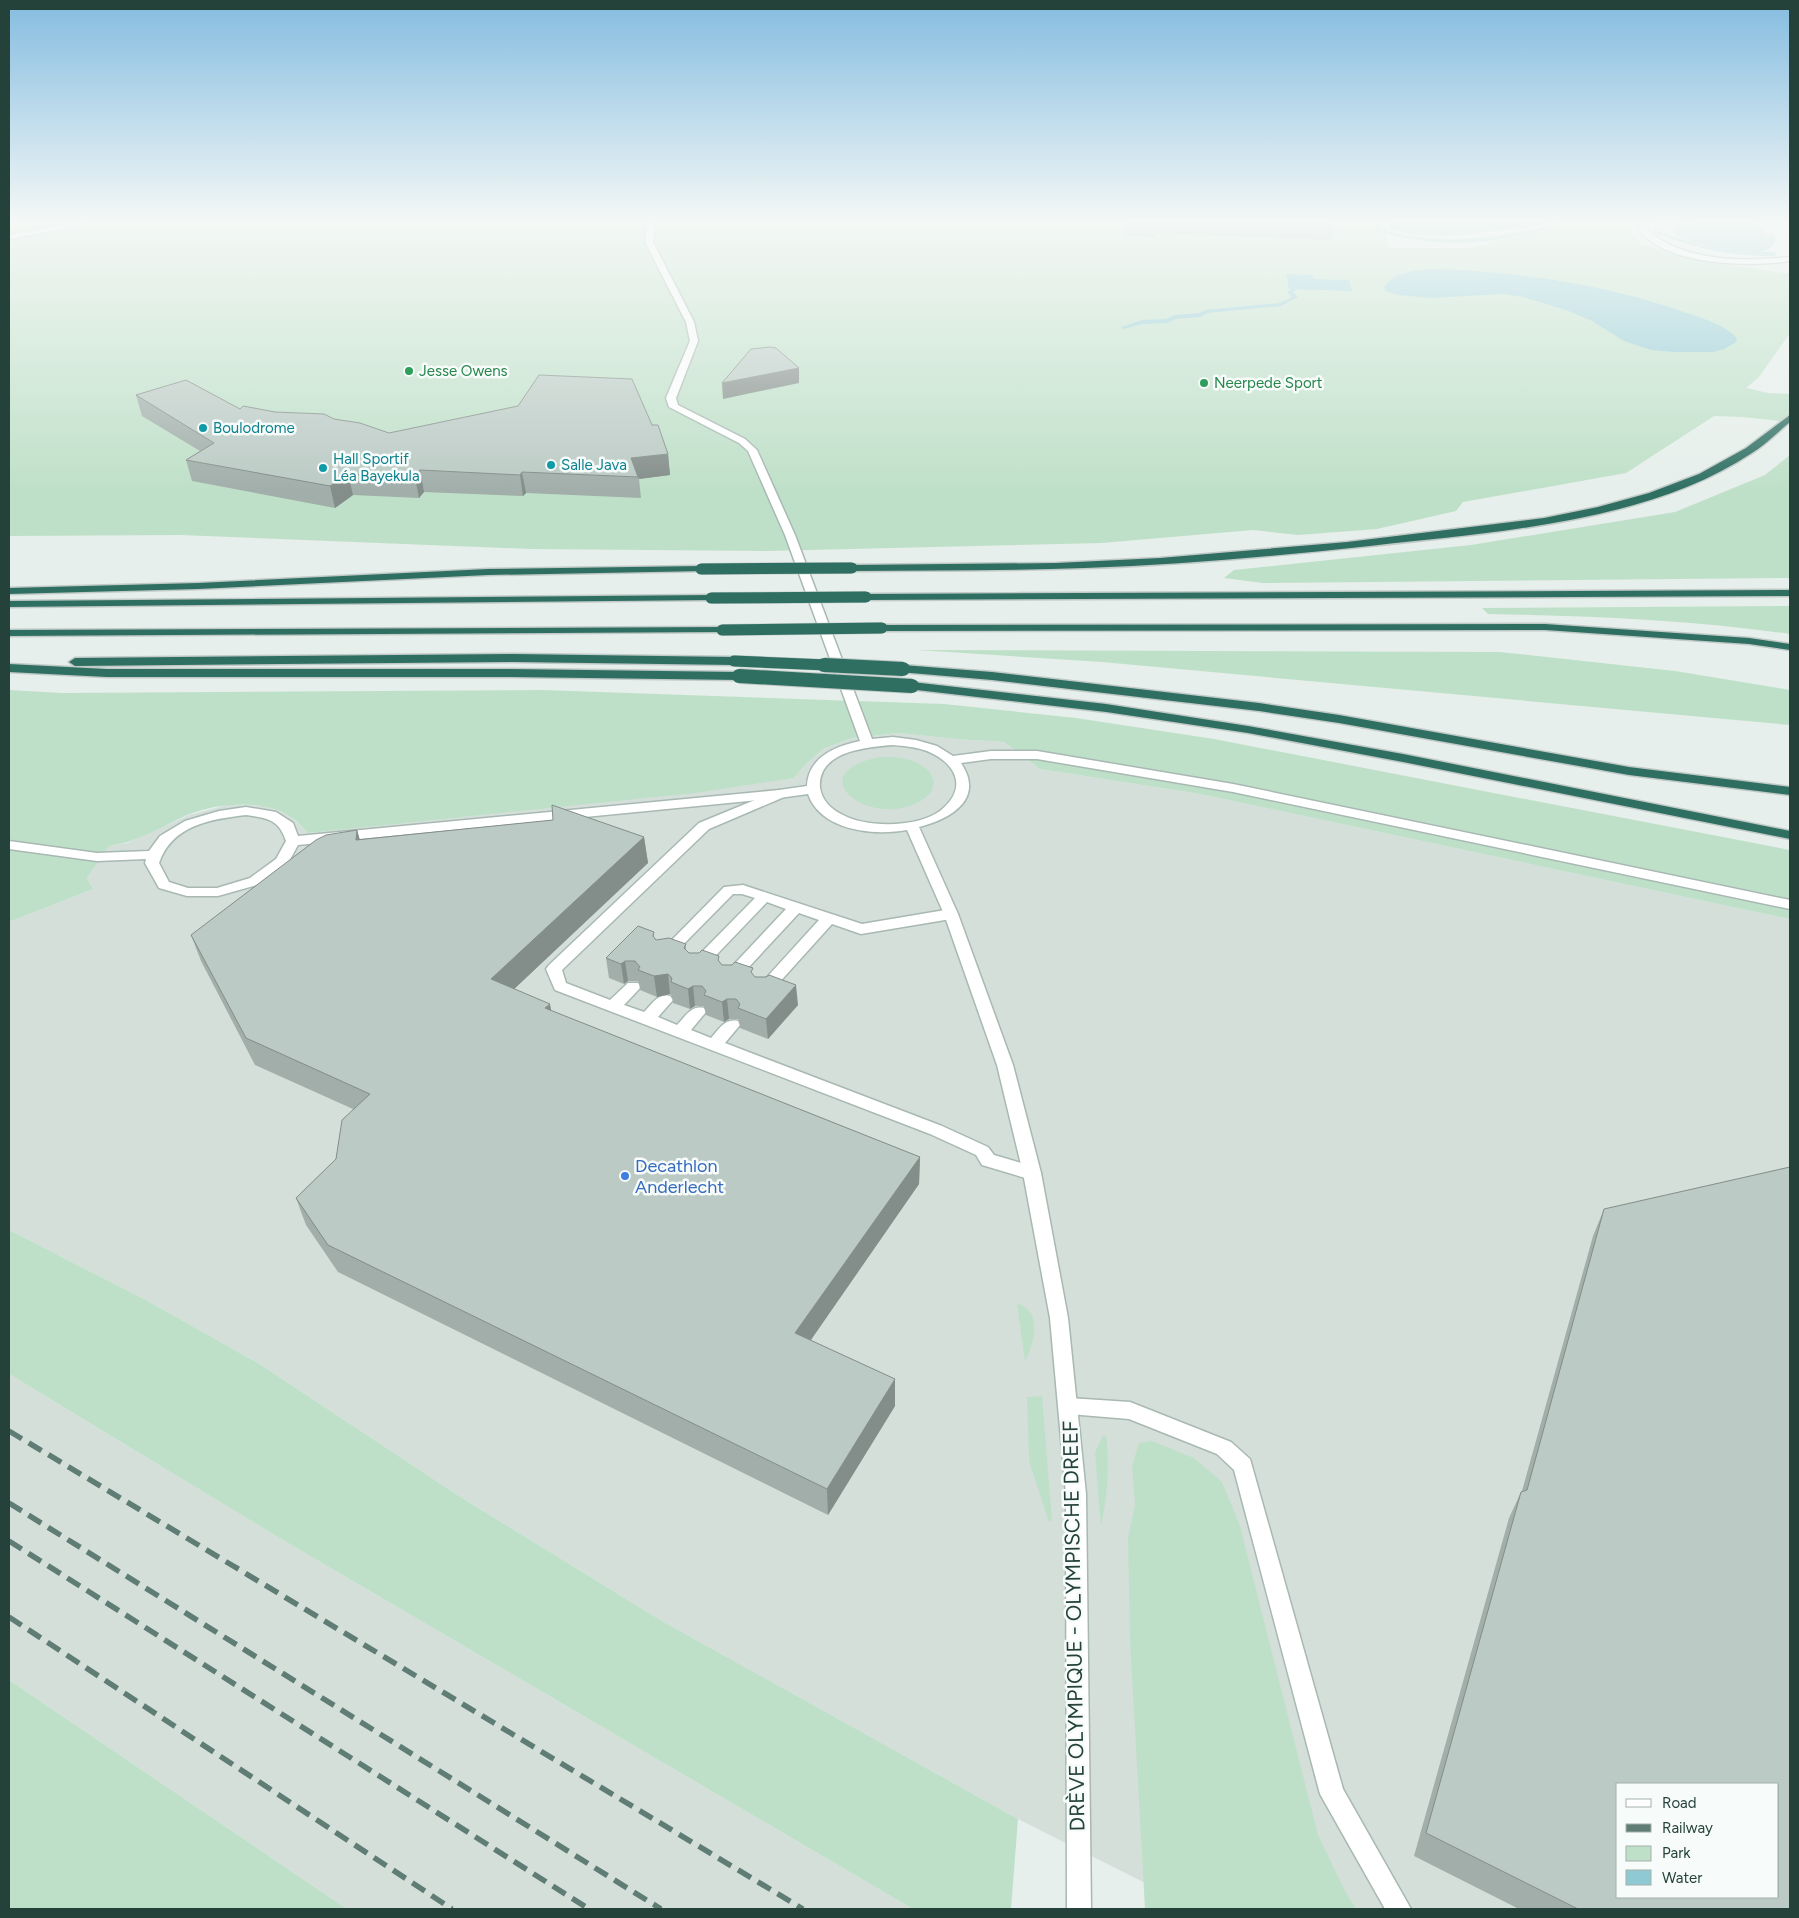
<svg xmlns="http://www.w3.org/2000/svg" width="1799" height="1918" font-family="Figtree,sans-serif">
  <style>
    .built { fill: #d4dfda; fill-rule: evenodd }
    .green { fill: #bfe0c8 }
    .water { fill: #8ec9d4 }
    .lines { fill: none; stroke-linecap: round; stroke-linejoin: round }
    .stream { fill: #8ec9d4; fill-rule: evenodd }
    .service-casing { stroke: #a8b8b2; stroke-width: 3 }
    .minor-casing { stroke: #a8b8b2; stroke-width: 3 }
    .motorway-casing { stroke: #c2cac8; stroke-width: 3 }
    .service { fill: #fff; fill-rule: evenodd }
    .minor { fill: #fff; fill-rule: evenodd }
    .motorway { fill: #2f6f62; fill-rule: evenodd }
    .rail { stroke: #5f7d75; stroke-width: 5.5; stroke-dasharray: 15 8; stroke-linecap: butt }
    .motorway-bridge-far1-casing { stroke: #c2cac8; stroke-width: 12; stroke-linecap: butt }
    .motorway-bridge-casing { stroke: #c2cac8; stroke-width: 16; stroke-linecap: butt }
    .motorway-bridge-far1 { stroke: #2f6f62; stroke-width: 11 }
    .motorway-bridge { stroke: #2f6f62; stroke-width: 14 }
    .wall { fill: #a1aea9 }
    .shaded-wall { fill: #838d89 }
    .building { fill: #bbcac4; stroke: #838d89; fill-rule: evenodd }
    .leisure-dot { fill: #2e9e5b; stroke: #f7fbf9; stroke-width: 2 }
    .culture-dot { fill: #0f9aa8; stroke: #f7fbf9; stroke-width: 2 }
    .shop-dot { fill: #3f7fe0; stroke: #f7fbf9; stroke-width: 2 }
    .labels { text-anchor: middle; stroke-width: 5; stroke-linejoin: round; paint-order: stroke }
    .far-leisure-label { font-size: 15px; fill: #27864d; stroke: #f7fbf9; text-anchor: start }
    .far-culture-label { font-size: 15px; fill: #0d838f; stroke: #f7fbf9; text-anchor: start }
    .shop-label { font-size: 18px; fill: #366cbe; stroke: #f7fbf9; text-anchor: start }
    .near-street-label { font-size: 21px; fill: #24423a; stroke: #f7fbf9 }
  </style>
  <rect width="100%" height="100%" fill="#e6efeb"/>
  <g class="built">
    <path d="M899 733 956 739 1004 742 1040 769 1200 794 1790 919V1909H1192L1143 1882 1018 1819 662 1621 462 1498 258 1363 144 1299 9 1230V922L93 889 87 878 109 846 127 843 189 815 231 804 265 806 289 815 308 833 794 778 807 763 823 749 852 738ZM1618 1784H1778V1897H1618Z"/>
    <path d="M9 1374 276 1536 913 1909H347L9 1680Z"/>
  </g>
  <g class="green">
    <path d="M9 222H1384L1388 248H1472L1572 222H1636L1630 229 1640 244 1703 261 1790 274V333L1759 377 1746 388 1768 393 1790 394V422L1742 417 1714 416 1626 473 1463 502 1456 511 1377 529 1298 535 1253 530 1102 543 768 551 531 549 180 535 9 536Z"/>
    <path d="M1790 455V578L1263 583 1224 578 1234 570 1471 545 1675 512 1765 475Z"/>
    <path d="M1790 606V634C1690 620 1590 616 1488 614L1482 608Z"/>
    <path d="M917 650 1500 652 1675 671 1790 690V725L1102 662Z"/>
    <path d="M9 690 62 693 543 690 944 704 1076 718 1214 739 1790 850V919L1200 794 1040 769 1004 742 956 739 899 733 852 738 823 749 807 763 794 778 695 793 308 833C302 827 295 819 288 815 258 799 217 803 187 815 161 827 138 842 109 846L87 878 93 889 9 922Z"/>
    <path d="M879 757C889 757 900 756 910 760 933 767 945 788 919 802 870 829 798 774 879 757Z"/>
    <path d="M9 1230 144 1299 258 1363 462 1498 662 1621 1018 1819 1011 1909H913L276 1536 9 1374Z"/>
    <path d="M1017 1303C1043 1313 1035 1341 1025 1361Z"/>
    <path d="M1042 1396 1052 1521 1049 1522 1029 1461 1027 1397Z"/>
    <path d="M1106 1435C1110 1467 1107 1496 1101 1527L1095 1452 1103 1436Z"/>
    <path d="M1152 1441 1194 1458 1222 1482 1240 1526 1318 1835 1346 1893 1356 1909H1145L1130 1640 1128 1538 1135 1505 1132 1466 1139 1443Z"/>
    <path d="M9 1680 347 1909H9Z"/>
  </g>
  <g class="water">
    <path d="M1388 222H1552C1541 226 1528 227 1517 228 1477 234 1429 242 1390 229Z"/>
    <path d="M1693 222H1751L1759 226 1766 234 1774 235 1775 242C1772 247 1769 249 1763 251 1746 256 1686 245 1673 232L1676 227Z"/>
    <path d="M1429 269C1517 271 1607 284 1690 314 1707 320 1724 325 1737 338L1736 342 1724 349 1713 352H1673L1651 350 1624 341 1592 321 1569 311 1523 297 1503 294 1431 298 1398 295 1386 291 1384 287C1394 272 1413 271 1429 269Z"/>
    <path d="M1286 274 1313 275 1314 279 1349 280 1352 291 1289 289Z"/>
  </g>
  <g class="lines">
    <g class="stream">
      <path d="M1374 222H1379L1381 229C1439 246 1489 239 1546 227L1548 228C1540 232 1528 234 1519 236 1471 246 1424 245 1377 231Z"/>
      <path d="M1654 230C1676 236 1696 245 1719 249 1737 253 1755 252 1774 252L1777 254 1774 256C1726 256 1697 248 1652 232Z"/>
      <path d="M1293 288 1298 289 1293 292 1298 297 1281 306 1207 313 1201 317 1176 319 1167 323 1142 324 1124 329 1121 327 1142 320 1166 319 1175 315 1200 313 1205 310 1280 303 1292 297 1287 292Z"/>
    </g>
    <defs>
      <g id="service">
        <path d="M779 790 786 794 784 797 709 829 562 970 566 983 610 1000 628 983H638L641 987 624 1005 644 1012C652 1004 658 993 670 996L673 1000 658 1017 677 1025C685 1017 691 1005 704 1008L706 1012 691 1030 711 1038C719 1029 725 1018 738 1021L740 1025 725 1043 942 1126 988 1147 994 1155 1038 1168 1041 1173 1038 1178 1032 1180 982 1165 976 1155 930 1134 555 990 546 969 549 965 699 823Z"/>
        <path d="M743 885 862 924 951 909 956 911 958 914 956 917 951 919 861 934 832 924 768 995 763 996 758 995 755 991 758 987 819 920 799 913 734 983H724L721 979 724 975 786 909 767 902 701 971H691L688 967 691 963 755 898 742 894H733L670 958H660L658 955 660 952 724 887Z"/>
        <path d="M1069 1398 1130 1402 1231 1442 1250 1459 1343 1789 1411 1909H1385L1320 1794 1234 1470 1217 1454 1129 1419 1069 1414 1062 1412 1059 1406 1062 1400Z"/>
      </g>
      <g id="minor">
        <path d="M81 222H99L9 239V235Z"/>
        <path d="M648 222H656L653 242 694 322 698 341 676 398 678 405 745 439 757 450 795 535 872 739 893 737 916 740 937 746 953 756 991 751H1037L1233 784 1790 900V909L1233 792 1037 759H991L961 763C985 799 951 819 919 827L958 914 1013 1065 1041 1173 1068 1318 1086 1494 1091 1909H1067L1066 1494 1050 1318 1023 1173 997 1065 944 914 907 830C874 836 821 831 808 794L779 798 298 845 287 865 260 884 218 896H187L159 888 145 863 146 859 97 861 9 849V841L97 853 149 851 160 836 185 821 219 811 246 807 276 812 293 823 298 836 779 790 807 786C808 757 836 746 860 741L785 535 748 451 739 443 669 407 666 398 690 341 686 322 645 242ZM893 745C904 746 916 747 927 751 956 763 969 788 940 811 917 828 865 828 841 814 831 809 822 800 820 788 817 751 867 747 893 745ZM246 815C267 818 279 819 286 841L276 859 250 878 217 888H188L169 882 159 863C172 825 211 819 246 815Z"/>
        <path d="M1642 222H1649L1647 230C1684 262 1744 262 1790 257V261C1747 267 1671 266 1639 231Z"/>
      </g>
      <g id="motorway">
        <path d="M1790 415V422C1778 432 1766 444 1752 453 1647 523 1493 532 1370 546 1275 556 1180 565 1085 568 1007 571 930 570 852 571L847 568 852 565 1056 563 1160 558 1347 542 1544 518 1598 507 1649 493 1699 474 1746 448Z"/>
        <path d="M701 566 705 567 706 569 705 571 488 575 198 589 9 594V588L198 583 488 569Z"/>
        <path d="M1790 590V596L866 600 860 597 866 594Z"/>
        <path d="M711 595 717 598 715 600 9 607V601Z"/>
        <path d="M1545 624 1749 638 1790 644V650L1749 644 1545 630 882 631 876 628 882 625Z"/>
        <path d="M722 627 726 628 728 630 726 632 9 636V630Z"/>
        <path d="M514 654 734 657 740 661 734 665 514 662 75 666 69 662 75 658Z"/>
        <path d="M9 664 107 669H511L739 672 745 676 739 680 511 677H107L9 672Z"/>
        <path d="M903 665 992 672 1259 703 1339 715 1629 767 1790 787V795L1629 775 1339 723 1259 711 992 680 899 672 897 669 899 666Z"/>
        <path d="M912 682 1106 704 1248 726 1403 754 1790 831V839L1403 762 1248 733 1106 712 908 689 906 686 908 683Z"/>
      </g>
    </defs>
    <use href="#service" class="service-casing"/>
    <use href="#minor" class="minor-casing"/>
    <use href="#motorway" class="motorway-casing"/>
    <use href="#service" class="service"/>
    <use href="#minor" class="minor"/>
    <use href="#motorway" class="motorway"/>
    <g class="rail">
      <path d="M9 1431 803 1909"/>
      <path d="M9 1503 661 1909"/>
      <path d="M9 1541 589 1909"/>
      <path d="M9 1617 452 1909"/>
    </g>
    <defs>
      <g id="motorway-bridge-far1">
        <path d="M701 569 852 568"/>
        <path d="M711 598 866 597"/>
        <path d="M722 630 882 628"/>
        <path d="M734 661 850 666"/>
      </g>
      <g id="motorway-bridge">
        <path d="M824 665 903 669"/>
        <path d="M739 676 912 686"/>
      </g>
    </defs>
    <use href="#motorway-bridge-far1" class="motorway-bridge-far1-casing"/>
    <use href="#motorway-bridge" class="motorway-bridge-casing"/>
    <use href="#motorway-bridge-far1" class="motorway-bridge-far1"/>
    <use href="#motorway-bridge" class="motorway-bridge"/>
  </g>
  <g class="wall">
    <path d="M1126 222H1333L1334 224 1331 240 1156 233V237L1125 236Z"/>
    <path d="M136 395 240 409 334 419 389 433 652 425 668 454 670 475 639 479 641 498 526 493 523 496 424 492 419 498 353 495 335 508 192 481 186 460 200 451 142 416Z"/>
    <path d="M357 830 360 840 644 837 648 863 514 989 551 1011 920 1157 919 1184 810 1341 895 1406 828 1515 338 1272 306 1225 296 1198 336 1159 353 1109 255 1065 201 961 191 935Z"/>
    <path d="M654 932V938L656 940 686 944V950L689 953 719 962 722 965 753 975 755 977 798 1005 768 1039 740 1028 739 1020 738 1019H729L724 1022 706 1015 704 1006H695L690 1009 673 1003 672 996 670 994 657 997 640 990 639 983 638 981H628L624 984 609 978 606 958Z"/>
    <path d="M1604 1209 1790 1909H1519L1414 1856 1509 1518 1521 1492 1522 1491 1593 1236Z"/>
  </g>
  <g class="shaded-wall">
    <path d="M799 368V383L723 399 722 383Z"/>
    <path d="M668 454 670 475 639 479 631 458Z"/>
    <path d="M420 470 424 492 419 498 415 477Z"/>
    <path d="M522 472 526 493 523 496 520 475Z"/>
    <path d="M348 474 353 495 335 508 330 486Z"/>
    <path d="M357 830 364 856 356 840Z"/>
    <path d="M644 837 648 863 496 1006 491 979Z"/>
    <path d="M625 961 628 981 624 984 621 964Z"/>
    <path d="M668 974 670 994 657 997 654 976Z"/>
    <path d="M796 985 798 1005 768 1039 766 1019Z"/>
    <path d="M693 986 695 1006 690 1009 688 989Z"/>
    <path d="M727 999 729 1019 724 1022 722 1002Z"/>
    <path d="M550 1004 555 1031 545 1008Z"/>
    <path d="M920 1157 919 1184 797 1360 795 1333Z"/>
    <path d="M895 1379V1406L828 1515 827 1489Z"/>
  </g>
  <g class="building">
    <path d="M1305 222H1333L1334 224Z"/>
    <path d="M770 347 776 348 799 368 722 383 751 349Z"/>
    <path d="M539 375 632 379 652 425H658L668 454 631 458 638 477 522 472 520 475 420 470 415 477 348 474 330 486 186 460 214 443 136 395 186 380 240 409 243 406 275 412 324 414 334 419 360 423 389 433 518 406Z"/>
    <path d="M552 805 644 837 491 979 550 1004 545 1008 920 1157 795 1333 895 1379 827 1489 328 1245 296 1198 336 1159 342 1120 370 1094 246 1038 191 935 316 840 326 835 357 830 356 840 553 820Z"/>
    <path d="M638 926 654 932 653 936 656 940 669 938 686 944 684 948 689 953H699L702 950 719 956 718 960 722 965H732L735 962 753 968 751 972 755 977H766L769 975 796 985 766 1019 738 1008 740 1004 736 999H727L722 1002 704 995 706 991 702 986H693L688 989 671 982 672 978 668 974 654 976 638 970 640 967 635 961H625L621 964 606 958Z"/>
    <path d="M1790 1167V1909H1578L1426 1833 1521 1492 1527 1490 1604 1209ZM1618 1784H1778V1897H1618Z"/>
  </g>
  <linearGradient id="sky" x2="0" y2="1"><stop stop-color="#84bce0"/><stop offset="0.45" stop-color="#f4f8f6"/><stop offset="1" stop-color="#f4f8f6" stop-opacity="0"/></linearGradient>
  <rect width="1799" height="491" fill="url(#sky)"/>
  <g class="leisure-dot">
    <circle cx="409" cy="371" r="5"/>
    <circle cx="1204" cy="383" r="5"/>
  </g>
  <g class="culture-dot">
    <circle cx="203" cy="428" r="5"/>
    <circle cx="551" cy="465" r="5"/>
    <circle cx="323" cy="468" r="5"/>
  </g>
  <circle class="shop-dot" cx="625" cy="1176" r="5"/>
  <g class="labels">
    <g class="far-leisure-label">
      <text x="419" y="376">Jesse Owens</text>
      <text x="1214" y="388">Neerpede Sport</text>
    </g>
    <g class="far-culture-label">
      <text x="213" y="433">Boulodrome</text>
      <text x="333" y="464">Hall Sportif<tspan x="333" dy="17">Léa Bayekula</tspan></text>
      <text x="561" y="470">Salle Java</text>
    </g>
    <g class="shop-label">
      <text x="635" y="1172">Decathlon<tspan x="635" dy="21">Anderlecht</tspan></text>
    </g>
    <g class="near-street-label">
      <text transform="translate(1074 1626) rotate(-91)" y="7">DRÈVE OLYMPIQUE - OLYMPISCHE DREEF</text>
    </g>
  </g>
  <rect width="1799" height="1918" fill="none" stroke="#24423a" stroke-width="20"/>
  <rect x="1616" y="1783" width="162" height="115" fill="#f7fbf9" stroke="#a3b1ad"/>
  <rect x="1626" y="1799" width="25" height="8" fill="#ffffff" stroke="#a3b1ad"/>
  <text x="1662" y="1808" font-size="15" fill="#24423a">Road</text>
  <rect x="1626" y="1824" width="25" height="8" fill="#5f7d75" stroke="#a3b1ad"/>
  <text x="1662" y="1833" font-size="15" fill="#24423a">Railway</text>
  <rect x="1626" y="1846" width="25" height="15" fill="#bfe0c8" stroke="#a3b1ad"/>
  <text x="1662" y="1858" font-size="15" fill="#24423a">Park</text>
  <rect x="1626" y="1870" width="25" height="15" fill="#8ec9d4" stroke="#a3b1ad"/>
  <text x="1662" y="1883" font-size="15" fill="#24423a">Water</text>
</svg>
